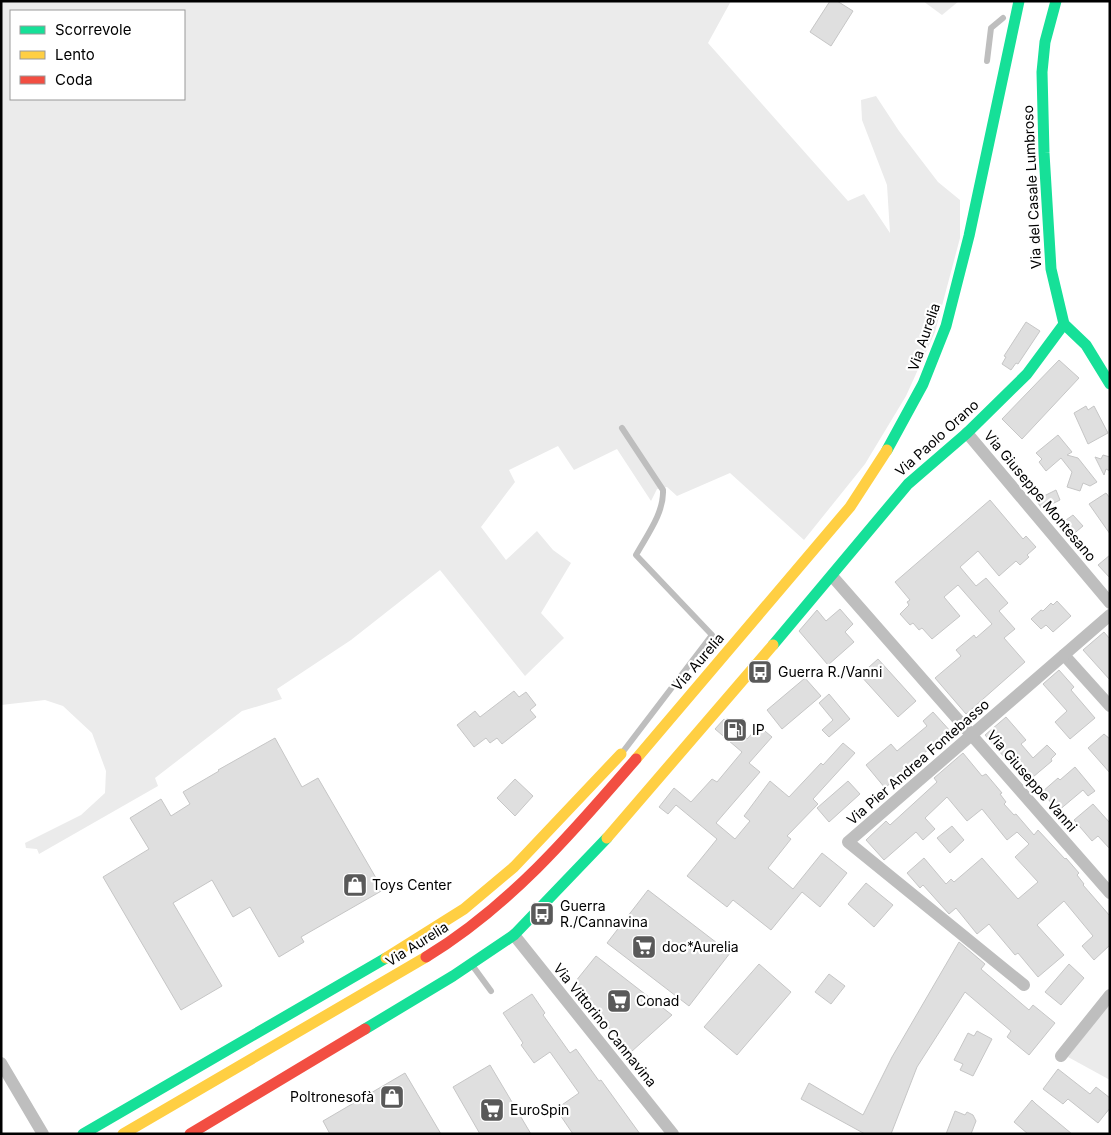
<svg xmlns="http://www.w3.org/2000/svg" width="1111" height="1135" font-family="Inter,sans-serif">
  <style>
    .green { fill: #ebebeb; fill-rule: evenodd }
    .building { fill: #dfdfdf; stroke: #c6c6c6 }
    .lines { fill: none; stroke-linecap: round; stroke-linejoin: round }
    .lane { stroke: #bebebe; stroke-width: 6 }
    .street { stroke: #bebebe; stroke-width: 12 }
    .fast { stroke: #16e098; stroke-width: 11 }
    .slow { stroke: #ffcf43; stroke-width: 11 }
    .jam { stroke: #f24e42; stroke-width: 11 }
    .labels { text-anchor: middle; stroke-width: 4.5; stroke-linejoin: round; paint-order: stroke }
    .street-label { font-size: 14px; fill: #000; stroke: #fff }
    .poi-label { font-size: 14px; fill: #000; stroke: #fff; text-anchor: start }
  </style>
  <rect width="100%" height="100%" fill="#fff"/>
  <g class="green">
    <path d="M1 1H731L708 43 848 201 864 194 890 233 887 185 862 120 861 100 876 96 899 131 938 182 960 200V238L935 332 906 396 865 464 804 540 730 473 677 496 667 487 657 489 651 501 617 449 574 470 558 446 509 470 515 482 481 527 506 560 537 531 553 550 571 563 541 613 564 638 525 676 440 570 351 640 277 689 282 699 242 711 155 778 158 786 39 854 37 849 26 848 25 843 81 815 105 793 106 771 92 733 63 706 45 700 1 705ZM11 11H184V99H11Z"/>
    <path d="M923 1H959L942 15Z"/>
    <path d="M1110 1003V1080L1068 1057Z"/>
  </g>
  <g class="building">
    <path d="M830 1H837L853 11 831 46 810 32Z"/>
    <path d="M1026 322 1040 331 1018 364 1016 363 1011 370 1002 364 1006 357 1004 356Z"/>
    <path d="M1059 360 1079 378 1022 439 1002 419Z"/>
    <path d="M1086 406 1088 410 1094 406 1108 433 1088 444 1074 413Z"/>
    <path d="M1058 435 1072 452 1067 455 1078 458 1097 482 1090 486 1083 483 1080 491 1067 487 1072 472 1061 458 1046 471 1039 462 1042 459 1036 453Z"/>
    <path d="M1103 455 1110 457V471L1106 469 1104 475 1095 457 1101 459Z"/>
    <path d="M1056 490 1060 500 1042 509 1036 500Z"/>
    <path d="M1106 493 1110 498V534L1089 504Z"/>
    <path d="M990 500 1023 539 1026 536 1036 547 1027 555 1029 557 1020 565 1016 561 999 576 978 551 960 567 976 586 986 578 1008 603 999 611 1015 629 1004 638 1025 662 966 714 935 678 961 656 956 650 974 635 976 638 992 624 958 585 944 597 960 616 932 639 922 628 919 630 913 623 910 625 900 614 909 605 907 602 910 600 895 582Z"/>
    <path d="M1073 515 1083 526 1070 537 1059 525Z"/>
    <path d="M1110 555V578L1098 565Z"/>
    <path d="M1057 601 1071 616 1053 632 1046 625 1041 629 1031 619 1041 610 1043 611 1051 603 1053 605Z"/>
    <path d="M840 609 853 624 845 632 854 642 828 665 799 631 817 610 826 621Z"/>
    <path d="M1104 632 1110 639V680L1083 650Z"/>
    <path d="M878 659 916 701 898 717 860 675Z"/>
    <path d="M1059 670 1074 687 1071 690 1095 718 1070 739 1055 722 1067 711 1043 684Z"/>
    <path d="M805 678 821 696 782 729 767 710Z"/>
    <path d="M514 691 519 697 526 692 536 705 530 710 536 717 502 744 497 738 490 743 486 738 474 747 457 725 475 711 480 717Z"/>
    <path d="M829 694 850 719 829 737 822 730 833 720 819 703Z"/>
    <path d="M933 712 952 733 942 742 940 739 885 788 866 765 891 744 897 751 927 726 923 721Z"/>
    <path d="M1006 717 1026 740 1021 744 1033 758 1047 745 1056 754 1051 759 1052 761 1033 777 1011 752 1005 758 985 735Z"/>
    <path d="M724 719 747 739 759 726 772 737 749 763 760 772 716 823 735 839 750 821 744 816 770 781 789 797 821 763 823 765 843 743 855 753 813 799 818 804 787 836 791 839 768 868 793 889 822 853 847 873 820 907 802 892 771 930 733 900 727 907 687 876 717 839 676 805 668 814 659 807 674 788 691 802 712 779 717 782 742 752 715 729Z"/>
    <path d="M1104 734 1110 739V773L1088 748Z"/>
    <path d="M275 738 302 787 318 778 383 890 301 937 304 942 279 957 250 907 233 917 212 880 173 903 222 986 181 1010 103 877 149 849 130 818 161 799 171 816 190 804 183 792 219 771 218 770Z"/>
    <path d="M963 753 982 776 986 774 1002 793 1000 794 1006 802 1004 804 1014 815 1016 814 1034 835 1038 830 1065 859 1066 858 1079 873 1077 875 1084 884 1083 885 1110 916V945L1094 960 1082 946 1093 936 1064 901 1037 925 1064 955 1038 977 1018 953 1015 955 989 924 977 934 956 908 949 914 923 885 920 888 907 873 924 858 946 884 951 879 954 882 982 858 1018 899 1038 882 1015 857 1029 844 1017 832 1007 840 982 809 967 821 947 797 925 818 935 829 923 840 916 832 884 860 866 840 886 821 890 825 937 782 934 778Z"/>
    <path d="M1075 767 1095 791 1088 796 1083 790 1058 811 1042 792 1058 778 1060 780Z"/>
    <path d="M515 779 533 796 515 816 497 798Z"/>
    <path d="M848 781 860 794 829 822 817 808Z"/>
    <path d="M1093 804 1110 823V849L1098 836 1092 841 1074 820Z"/>
    <path d="M952 826 964 840 950 853 937 838Z"/>
    <path d="M866 883 893 905 874 927 848 904Z"/>
    <path d="M648 890 730 953 689 1006 607 943Z"/>
    <path d="M959 942 985 964 981 969 1029 1010 1033 1005 1055 1023 1029 1055 1007 1037 1011 1031 965 992 917 1067 891 1134H865L801 1099 809 1083 863 1115 892 1057Z"/>
    <path d="M596 956 672 1015 631 1052 571 987Z"/>
    <path d="M759 964 791 992 737 1055 704 1027Z"/>
    <path d="M1069 964 1084 978 1061 1005 1045 992Z"/>
    <path d="M829 974 845 986 831 1004 815 992Z"/>
    <path d="M532 994 545 1013 543 1015 570 1053 576 1049 599 1081 601 1080 640 1134H573L556 1109 579 1093 550 1052 534 1063 521 1045 523 1043 503 1013Z"/>
    <path d="M977 1031 992 1039 973 1076 960 1070 963 1064 954 1060 968 1033 974 1036Z"/>
    <path d="M490 1065 531 1134H480L453 1087Z"/>
    <path d="M1058 1069 1090 1094 1096 1087 1110 1098V1108L1098 1123 1068 1099 1063 1104 1043 1089Z"/>
    <path d="M405 1073 441 1134H330L323 1121Z"/>
    <path d="M1032 1100 1036 1104 1072 1134H1028L1014 1122Z"/>
    <path d="M955 1111 965 1115 967 1112 973 1115 976 1121 971 1134H946Z"/>
  </g>
  <g class="lines">
    <g class="lane">
      <path d="M987 61 991 28 1003 18"/>
      <path d="M622 428 663 490C664 513 647 535 636 555L712 635 622 753"/>
      <path d="M472 965 491 991"/>
    </g>
    <g class="street">
      <path d="M967 433 1110 603"/>
      <path d="M832 576 1110 893"/>
      <path d="M1064 655 1110 706"/>
      <path d="M514 935 673 1134"/>
      <path d="M1024 985 848 842 1110 615"/>
      <path d="M1061 1056 1110 995"/>
      <path d="M1 1063 43 1134"/>
    </g>
    <g class="fast">
      <path d="M1056 1 1045 42 1042 72 1044 153 1051 269 1064 324 1086 345 1110 384"/>
      <path d="M887 450 923 384 946 326 969 236 1019 1"/>
      <path d="M773 645 908 484 967 433 1027 374 1064 324"/>
      <path d="M365 1029 453 976 514 935 607 838"/>
      <path d="M83 1134 386 958"/>
    </g>
    <g class="slow">
      <path d="M636 759 850 507 887 450"/>
      <path d="M607 838 773 645"/>
      <path d="M386 958 464 909 514 867 621 754"/>
      <path d="M123 1134 426 957"/>
    </g>
    <g class="jam">
      <path d="M426 957C510 906 573 832 636 759"/>
      <path d="M190 1134 365 1029"/>
    </g>
  </g>
  <defs>
    <symbol id="bus-square" viewBox="-11 -11 22 22"><rect x="-9" y="-9" width="18" height="18" rx="4" fill="#595959" stroke="#fff"/><path d="M-5-6H5V4H4V6H2V4H-2V6H-4V4H-5ZM-3.5-4V0h7V-4ZM-3.5 1.2v1.5H-2V1.2ZM2 1.2v1.5H3.5V1.2Z" fill="#fff"/></symbol>
    <symbol id="fuel-square" viewBox="-11 -11 22 22"><rect x="-9" y="-9" width="18" height="18" rx="4" fill="#595959" stroke="#fff"/><path d="M-5.5-6h7V0h2V4h1.3V-2.5L3-4.5l.8-.8L6-3V5H2.5V1h-1V6h-7ZM-4.2-4.7v3.2H.2V-4.7Z" fill="#fff"/></symbol>
    <symbol id="shop-square" viewBox="-11 -11 22 22"><rect x="-9" y="-9" width="18" height="18" rx="4" fill="#595959" stroke="#fff"/><path d="M-5-2.5h2.3a2.7 3.5 0 0 1 5.4 0H5L5.5 6h-11ZM-1.5-2.5h3a1.5 2.3 0 0 0-3 0Z" fill="#fff"/></symbol>
    <symbol id="supermarket-square" viewBox="-11 -11 22 22"><rect x="-9" y="-9" width="18" height="18" rx="4" fill="#595959" stroke="#fff"/><path d="M-6-5.5h2.5l.6 2H6L4.5 2H-2.5L-4.4-4H-6ZM-1.5 3.2a1.3 1.3 0 1 0 .1 0ZM3 3.2a1.3 1.3 0 1 0 .1 0Z" fill="#fff"/></symbol>
  </defs>
  <g fill-rule="evenodd">
    <use href="#bus-square" x="746" y="658" width="28" height="28"/>
    <use href="#fuel-square" x="721" y="716" width="28" height="28"/>
    <use href="#shop-square" x="341" y="871" width="28" height="28"/>
    <use href="#bus-square" x="528" y="900" width="28" height="28"/>
    <use href="#supermarket-square" x="630" y="933" width="28" height="28"/>
    <use href="#supermarket-square" x="605" y="987" width="28" height="28"/>
    <use href="#shop-square" x="378" y="1083" width="28" height="28"/>
    <use href="#supermarket-square" x="478" y="1096" width="28" height="28"/>
  </g>
  <g class="labels">
    <g class="street-label">
      <text transform="translate(1032 187) rotate(-93)" y="5">Via del Casale Lumbroso</text>
      <text transform="translate(924 337) rotate(-71)" y="5">Via Aurelia</text>
      <text transform="translate(937 438) rotate(-42)" y="5">Via Paolo Orano</text>
      <text transform="translate(1040 496) rotate(50)" y="5">Via Giuseppe Montesano</text>
      <text transform="translate(698 662) rotate(-49)" y="5">Via Aurelia</text>
      <text transform="translate(918 762) rotate(-41)" y="5">Via Pier Andrea Fontebasso</text>
      <text transform="translate(1032 781) rotate(49)" y="5">Via Giuseppe Vanni</text>
      <text transform="translate(417 944) rotate(-32)" y="5">Via Aurelia</text>
      <text transform="translate(605 1025) rotate(51)" y="5">Via Vittorino Cannavina</text>
    </g>
    <g class="poi-label">
      <text x="778" y="677">Guerra R./Vanni</text>
      <text x="752" y="735">IP</text>
      <text x="372" y="890">Toys Center</text>
      <text x="560" y="911">Guerra<tspan x="560" dy="16">R./Cannavina</tspan></text>
      <text x="662" y="952">doc*Aurelia</text>
      <text x="636" y="1006">Conad</text>
      <text x="374" y="1102" text-anchor="end">Poltronesofà</text>
      <text x="510" y="1115">EuroSpin</text>
    </g>
  </g>
  <rect width="1111" height="1135" fill="none" stroke="#000000" stroke-width="5"/>
  <rect x="10" y="10" width="175" height="90" fill="#ffffff" stroke="#999999"/>
  <rect x="20" y="26" width="25" height="8" fill="#16e098" stroke="#999999"/>
  <text x="55" y="35" font-size="15" fill="#000000">Scorrevole</text>
  <rect x="20" y="51" width="25" height="8" fill="#ffcf43" stroke="#999999"/>
  <text x="55" y="60" font-size="15" fill="#000000">Lento</text>
  <rect x="20" y="76" width="25" height="8" fill="#f24e42" stroke="#999999"/>
  <text x="55" y="85" font-size="15" fill="#000000">Coda</text>
</svg>
